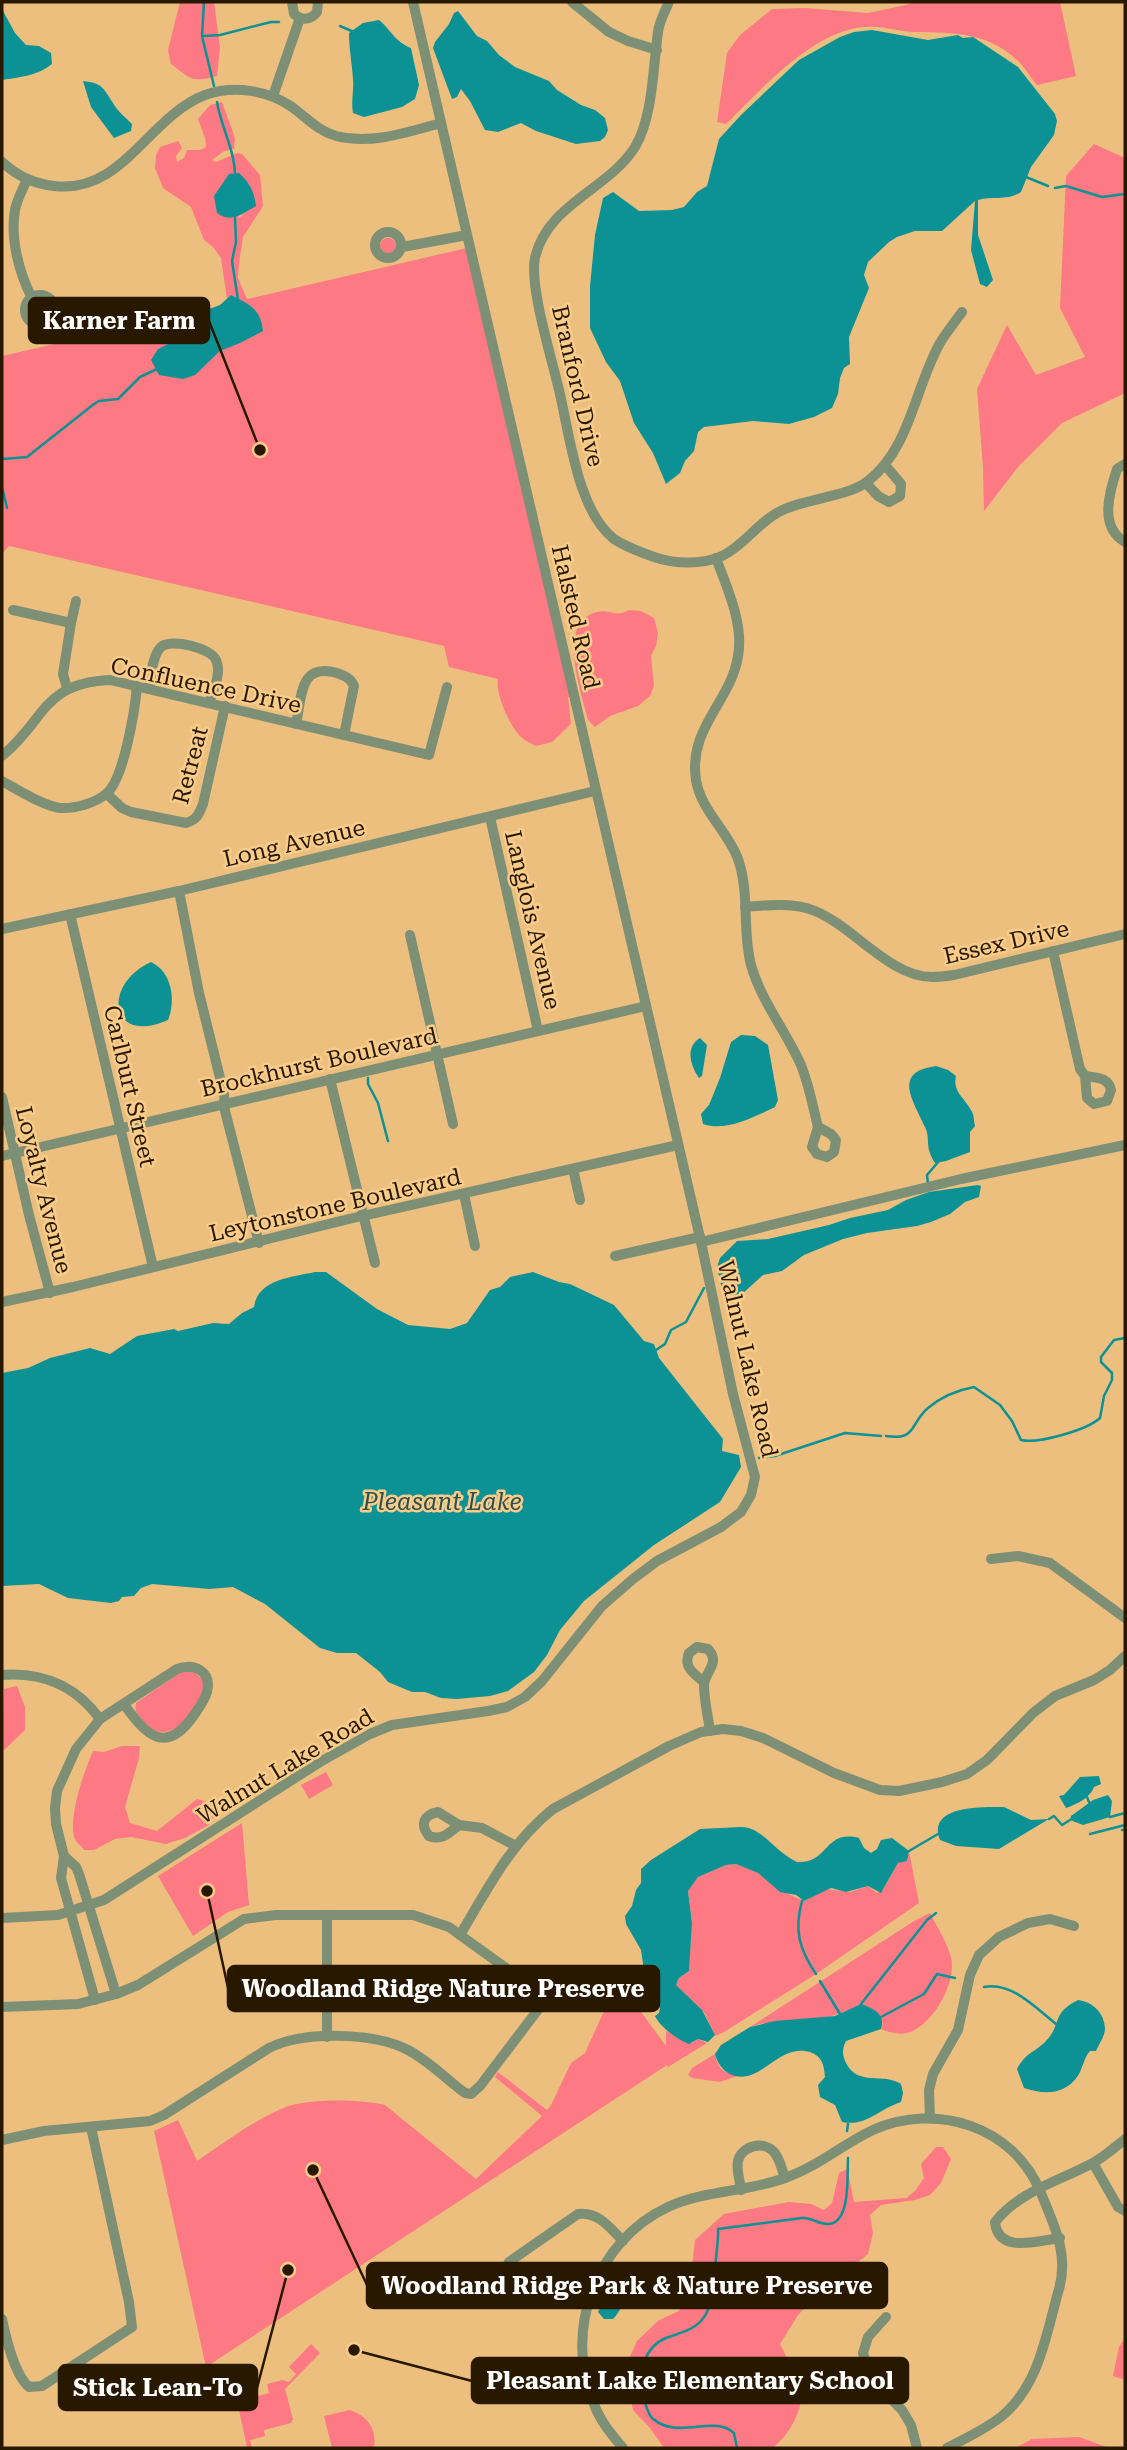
<svg xmlns="http://www.w3.org/2000/svg" width="1127" height="2450" font-family="'Roboto Serif',serif">
  <style>
    .green { fill: #fd7984; fill-rule: evenodd }
    .water { fill: #0c9294 }
    .lines { fill: none; stroke-linecap: round; stroke-linejoin: round }
    .stream { stroke: #0c9294; stroke-width: 2.5 }
    .minor { stroke: #7d9076; stroke-width: 10 }
    .labels { text-anchor: middle; stroke-width: 5; stroke-linejoin: round; paint-order: stroke }
    .street-label { font-size: 23px; fill: #281800; stroke: #f9cc8a }
    .water-label { font-size: 24px; font-style: italic; fill: #2e5050; stroke: #f9cc8a }
    .leader { fill: none; stroke: #281800; stroke-width: 2.5 }
    .callout-dot { fill: #281800; stroke: #f9cc8a; stroke-width: 2.5 }
    .callout { fill: #281800; stroke: #281800; stroke-width: 2.5 }
    .callout-label { font-size: 24px; text-anchor: middle; font-weight: bold; fill: #fff }
  </style>
  <rect width="100%" height="100%" fill="#ecbf7e"/>
  <g class="green">
    <path d="M180 2H214L220 48 217 76C192 83 191 79 171 64L168 50Z"/>
    <path d="M910 2H1060L1076 76 1037 85C1030 77 1025 67 1017 60 986 32 956 33 917 32 900 32 881 25 864 27 812 31 761 90 726 124L717 122 727 53 740 35 772 9 805 8 868 13 910 4Z"/>
    <path d="M222 102 235 138 234 149 224 151 212 160 216 162 237 153 242 154 260 175 263 206 243 237 239 263 238 278 247 299 471 247 575 698 568 697 571 724 552 742 536 746C531 743 525 741 521 737 510 727 495 693 498 679L449 667 444 646 9 546 2 554V356L241 301 231 295 227 299 221 258 213 247 204 240 191 207 163 188 155 168 156 155 160 147 178 141 182 148 176 156 177 162 184 158 187 150H200L206 147 205 138 198 119 210 105ZM229 174 247 211 239 218Z"/>
    <path d="M1094 144 1125 158V393L1062 423 1018 467 984 511 983 468 977 389 1007 325 1036 375 1085 357 1060 308 1066 176Z"/>
    <circle cx="388" cy="246" r="8"/>
    <path d="M629 610 641 611 654 618 658 633 656 646 651 656 654 686 650 696 638 706 610 716 595 727 588 720C582 693 555 622 597 612 610 609 615 618 629 610Z"/>
    <path d="M182 1671H193L203 1680C208 1704 171 1752 143 1723 138 1717 134 1711 136 1703Z"/>
    <path d="M17 1686 25 1707V1730L2 1752 4 1689Z"/>
    <path d="M122 1746H140L139 1758 125 1807 130 1823 157 1831 197 1799 212 1803 217 1811 209 1825 185 1838 166 1844 131 1837 115 1839 94 1850H84C81 1846 75 1841 74 1837 69 1814 84 1772 93 1751L104 1752Z"/>
    <path d="M326 1772 333 1785 309 1799 301 1785Z"/>
    <path d="M242 1823 249 1905 228 1912 193 1936 158 1876Z"/>
    <path d="M909 1851 919 1903 816 1974 724 2032 715 2036 705 2014 676 1985 679 1978 689 1971 692 1923 688 1890 698 1877 726 1865 736 1864 758 1873 777 1889 804 1901 826 1889 850 1892 868 1886 877 1893 883 1890 898 1863 907 1861Z"/>
    <path d="M930 1913C937 1927 947 1942 951 1957 957 1982 933 2026 907 2033 899 2035 888 2032 881 2029L883 2023 848 2010C818 2025 782 2016 750 2027L914 1921Z"/>
    <path d="M606 1964 666 2046V2031C676 2035 681 2041 692 2043L698 2039 707 2043 668 2067 667 2065 206 2367 154 2131 178 2120 197 2161C224 2143 251 2122 281 2109 305 2098 359 2099 385 2105L476 2179 542 2116 495 2077 498 2072 547 2110 551 2105 571 2063 585 2053 608 2002Z"/>
    <path d="M715 2054C718 2069 723 2072 737 2076L720 2082 692 2078 688 2075 692 2068Z"/>
    <path d="M936 2147H943L951 2159 941 2183 930 2195 915 2200 881 2205 870 2215 873 2233 868 2254 817 2295 798 2315 780 2344 791 2366 805 2385C799 2413 795 2428 773 2448H664L650 2428 633 2410 624 2370 637 2341 659 2320 679 2311 690 2285 695 2240 724 2214 789 2202 811 2204 824 2210 832 2203 839 2173 847 2169 854 2202 906 2198 915 2191 924 2178 921 2164Z"/>
    <path d="M1125 2338V2380L1113 2376 1119 2347Z"/>
    <path d="M311 2344 320 2353 285 2389 293 2419 291 2423 264 2430 265 2436 250 2440 252 2448H245L247 2447 237 2401 269 2393 267 2384 282 2380 289 2382 296 2374 289 2367Z"/>
    <path d="M350 2410C367 2416 377 2428 374 2447L332 2448 324 2416Z"/>
    <path d="M1079 2437 1109 2448H1015L1032 2439Z"/>
  </g>
  <g class="water">
    <path d="M2 9 15 33 26 45 39 46 51 53 52 64C37 76 20 77 2 80Z"/>
    <path d="M458 11 477 36 487 41 499 55 515 67 549 81 557 90 581 105 595 110 605 118 608 130 605 137 600 141 576 144 536 131 521 123 498 132 485 130 470 101 461 89 457 97 452 99 433 48 435 42 449 24 454 13Z"/>
    <path d="M379 20C392 31 394 41 411 48L419 85 415 99 402 107 364 117 353 113C351 100 354 90 353 79 352 63 349 49 349 33L363 23Z"/>
    <path d="M872 30 928 40 958 35 963 38 973 37 1018 67 1055 114 1057 121 1054 135 1031 167 1021 192C1008 201 993 196 978 200V235L993 280 987 287 980 284 971 250 975 201 942 231H915L897 237 889 242 868 262 864 275 869 288 849 337 850 364 844 368 840 378 838 394 832 408 814 417 789 424 753 421 704 427 698 432 694 451 685 461 680 473 666 484 653 453 634 423 620 381 606 362 590 328V286L595 235 603 198 613 192 639 211 672 210 684 207 697 192 707 186 719 139 741 115 799 60 840 37 854 32Z"/>
    <path d="M83 81C103 83 103 88 113 103 117 111 126 118 132 124L131 131 114 138 91 107Z"/>
    <path d="M239 173C250 183 254 191 256 206 243 213 232 224 217 213L214 196 229 174Z"/>
    <path d="M231 295C249 304 261 309 263 331L240 343 220 351 195 375 183 379 159 375 151 360 158 349 172 342 202 312 220 305Z"/>
    <path d="M151 962C172 972 176 1000 168 1020 109 1046 102 984 151 962Z"/>
    <path d="M741 1035 755 1036 768 1045 778 1100 775 1107C754 1117 726 1132 703 1124L701 1114 709 1105 720 1078 731 1042Z"/>
    <path d="M700 1038 707 1045 702 1076 699 1078C690 1065 685 1047 700 1038Z"/>
    <path d="M936 1066 948 1070 956 1076C952 1093 967 1099 973 1114 974 1118 974 1122 975 1126L970 1132V1152L946 1161 935 1163C924 1146 931 1140 925 1127 913 1100 892 1072 936 1066Z"/>
    <path d="M978 1185 981 1186 979 1197 965 1202 950 1214 931 1222 917 1226 867 1233 843 1239 804 1255 782 1271 763 1275 730 1305 724 1298 717 1267 720 1258 737 1241 768 1239 829 1225 850 1218 888 1210 906 1200 929 1192Z"/>
    <path d="M315 1272H326L377 1309 408 1325 450 1329 467 1323 490 1290 500 1287 510 1277 533 1272 559 1282 570 1284 614 1305 644 1341 654 1344 659 1358 723 1439 722 1451 739 1455 741 1467 720 1502 654 1545 584 1601 560 1630 547 1655 534 1672 508 1691 490 1696 457 1699 441 1698 425 1692H412L388 1682 380 1672 356 1653H337L320 1648 265 1604 233 1587 209 1589 152 1584 141 1588 134 1596 122 1597 119 1601 111 1603 68 1598 39 1584 2 1586V1373L28 1368 50 1358 90 1348 110 1354 137 1336 174 1329 178 1331 213 1323 229 1324 242 1313 254 1307C258 1279 292 1277 315 1272Z"/>
    <path d="M1099 1776 1101 1784 1094 1787C1090 1798 1077 1804 1066 1808L1059 1796 1064 1795 1080 1777Z"/>
    <path d="M1108 1795 1112 1801 1110 1817 1083 1825 1070 1820 1071 1816 1093 1800Z"/>
    <path d="M1004 1807 1031 1820 1049 1819 999 1849 956 1846 940 1840C926 1805 983 1807 1004 1807Z"/>
    <path d="M741 1827C761 1826 776 1853 797 1862 829 1864 824 1829 859 1838L864 1848 871 1853 877 1849 881 1840 892 1838 909 1851 907 1861 898 1863 881 1893 868 1886 846 1892 831 1888 804 1901 796 1895 780 1892 758 1873 736 1864 726 1865 698 1877 688 1891 692 1923 689 1971 679 1978 676 1985 702 2010 715 2035 708 2042 698 2039 689 2044C678 2040 660 2027 655 2016L659 2013 660 2008 648 1997 641 1950 626 1924 625 1916 632 1906 636 1890 641 1883V1869L651 1860 700 1829Z"/>
    <path d="M1078 2000C1093 2002 1104 2013 1105 2028 1105 2036 1099 2044 1096 2051H1090C1083 2059 1083 2069 1077 2077 1063 2096 1043 2094 1024 2088L1017 2069C1026 2052 1034 2053 1045 2042 1063 2024 1050 2014 1078 2000Z"/>
    <path d="M861 2004C873 2008 886 2014 881 2029L846 2041C842 2049 842 2055 846 2063 858 2087 883 2072 901 2084L903 2093 901 2102C879 2109 866 2127 842 2122L835 2105 820 2097 818 2085 825 2077C824 2065 822 2056 810 2052 786 2045 771 2067 751 2075 733 2081 719 2070 715 2054L721 2045 750 2027 775 2021 835 2016Z"/>
    <path d="M625 2271 630 2273C633 2286 622 2310 613 2319H604L598 2312 618 2273Z"/>
  </g>
  <g class="lines">
    <g class="stream">
      <path d="M204 2 202 36 214 86"/>
      <path d="M340 26 354 32"/>
      <path d="M204 36 220 35 271 22H279"/>
      <path d="M217 102C221 127 235 150 235 176"/>
      <path d="M1026 177 1048 186"/>
      <path d="M1055 188 1066 186 1102 197 1125 194"/>
      <path d="M235 217 236 242 232 261 238 300"/>
      <path d="M2 459 27 457 94 404 99 401 118 399 140 377 159 368"/>
      <path d="M2 487 7 508"/>
      <path d="M368 1078V1084L378 1103 388 1141"/>
      <path d="M928 1184 927 1175 939 1161"/>
      <path d="M656 1350 665 1344 671 1330 686 1322 704 1288"/>
      <path d="M886 1436C917 1441 910 1423 928 1408 941 1397 958 1390 974 1387L1000 1405 1012 1421 1021 1440C1038 1444 1087 1430 1100 1418L1104 1396 1112 1380V1373L1101 1362V1357L1114 1340 1125 1338"/>
      <path d="M759 1458 775 1456 845 1433 881 1436"/>
      <path d="M1087 1797 1089 1802"/>
      <path d="M1110 1817 1125 1813"/>
      <path d="M1049 1819 1054 1816 1062 1825 1070 1820"/>
      <path d="M1122 1830H1125"/>
      <path d="M1090 1834 1125 1825"/>
      <path d="M909 1851 938 1834"/>
      <path d="M802 1901C794 1930 799 1949 816 1974"/>
      <path d="M820 1981 840 2014"/>
      <path d="M984 1987C1011 1981 1036 2008 1056 2024"/>
      <path d="M861 2004 927 1920 936 1913"/>
      <path d="M881 2017 924 1994 937 1974 955 1978"/>
      <path d="M847 2131 848 2124"/>
      <path d="M737 2448 734 2433C714 2414 677 2441 652 2418 646 2411 645 2402 643 2393 638 2373 644 2347 666 2338 682 2332 697 2330 706 2314 711 2307 719 2238 718 2229L802 2218C812 2217 819 2225 829 2224 851 2222 847 2175 848 2158"/>
    </g>
    <g class="minor">
      <path d="M292 2 294 14C302 21 311 20 317 12L318 2"/>
      <path d="M413 2 701 1242"/>
      <path d="M572 2 609 32 628 41 657 50"/>
      <path d="M669 2C665 11 659 22 658 32 653 67 653 117 635 147 608 190 547 204 535 258 529 286 552 359 559 390 570 435 577 510 614 539 626 547 640 552 654 557 674 564 702 565 722 556 743 546 757 524 777 513 802 498 847 498 868 481 910 449 915 387 940 343 946 333 954 323 962 312"/>
      <path d="M273 96 300 18"/>
      <path d="M2 162C16 175 34 184 54 186 123 194 148 117 205 95 234 85 267 90 292 107 307 118 318 131 336 136 372 145 407 132 441 123"/>
      <path d="M27 179C23 189 17 199 15 210 10 238 19 273 32 298"/>
      <circle cx="388" cy="245" r="13"/>
      <path d="M402 247 467 235"/>
      <circle cx="40" cy="310" r="15"/>
      <path d="M1125 464 1117 469C1109 493 1099 527 1125 542"/>
      <path d="M866 483 878 496 889 502 900 496 901 484 885 465"/>
      <path d="M716 558C727 588 744 624 738 656 731 702 688 727 696 780 701 811 728 831 738 859 750 893 742 931 751 965 761 1001 786 1031 801 1065 809 1085 813 1107 818 1127"/>
      <path d="M13 610 71 623 63 674 67 688"/>
      <path d="M71 623 76 601"/>
      <path d="M149 689C151 677 152 656 161 647 171 638 211 648 216 660 222 673 213 691 209 703"/>
      <path d="M296 724C302 697 299 662 337 673 345 676 351 678 354 686L344 735"/>
      <path d="M2 756C46 720 42 683 110 680L429 755 447 687"/>
      <path d="M2 781C18 790 42 805 60 808 75 809 95 803 106 794 124 780 135 709 137 686"/>
      <path d="M107 794 122 808 131 812 186 823C197 820 199 814 203 804L225 706"/>
      <path d="M490 817 538 1031"/>
      <path d="M179 891 199 993 224 1094 225 1111 259 1243"/>
      <path d="M745 907C767 905 794 902 815 911 854 927 890 977 932 977 939 977 947 976 954 975L1125 934"/>
      <path d="M70 914 153 1267"/>
      <path d="M2 929 179 891 595 791"/>
      <path d="M410 935 453 1124"/>
      <path d="M1053 951 1080 1069 1085 1076 1087 1098 1094 1104 1107 1101 1111 1090C1108 1077 1097 1078 1085 1076"/>
      <path d="M330 1079 375 1263"/>
      <path d="M2 1097 29 1215 50 1293"/>
      <path d="M818 1127 831 1134 836 1140 834 1152 827 1157 817 1154 812 1147Z"/>
      <path d="M2 1156 646 1006"/>
      <path d="M573 1169 580 1200"/>
      <path d="M464 1194 475 1246"/>
      <path d="M615 1256 700 1237"/>
      <path d="M2 1302 73 1287 349 1219 678 1145"/>
      <path d="M991 1559 1018 1556 1050 1563 1125 1618"/>
      <path d="M2 1675C43 1672 75 1685 100 1719"/>
      <path d="M704 1682C694 1674 683 1667 689 1653L697 1647 708 1649C721 1663 705 1671 704 1685 704 1700 708 1716 710 1731"/>
      <path d="M459 1825C449 1833 442 1841 429 1836 420 1825 423 1815 438 1812L459 1825 482 1828 516 1846"/>
      <path d="M64 1856 76 1867 79 1874 116 1994"/>
      <path d="M2 1918 58 1915 104 1900 320 1762 370 1734 392 1725 488 1711 507 1707 525 1697 542 1681 602 1606 633 1579 657 1561 721 1527 741 1512 751 1495 755 1477 733 1394 701 1242 961 1179 1125 1145"/>
      <path d="M460 1935C487 1890 511 1842 553 1809L669 1746 701 1732 723 1729 741 1731 763 1738 834 1773 880 1790 899 1791 942 1782 967 1774 987 1760 1033 1713 1055 1696 1094 1680 1110 1670 1125 1656"/>
      <path d="M95 2000 61 1878 64 1856 56 1824 55 1808 57 1791 76 1749 100 1719 177 1669C193 1663 212 1670 207 1692 205 1700 199 1708 194 1715 166 1756 145 1735 124 1704"/>
      <path d="M2 2007 78 2004 116 1994 138 1985 244 1919 276 1915H413L449 1927 528 1984 542 1998 540 2007 480 2086 471 2094 465 2093C446 2079 429 2061 408 2050 373 2032 303 2031 269 2048L164 2115 150 2121 44 2131 2 2140"/>
      <path d="M327 2037V1915"/>
      <path d="M930 2118 929 2090 933 2074 958 2030 970 1975 979 1955 999 1937 1028 1923 1050 1919 1074 1926"/>
      <path d="M1093 2163 1118 2207 1125 2211"/>
      <path d="M741 2190C740 2180 736 2170 738 2161 741 2146 764 2140 774 2152 780 2159 782 2170 785 2178"/>
      <path d="M1060 2238C1037 2241 998 2254 995 2222 1019 2192 1056 2182 1089 2165 1102 2159 1114 2148 1125 2139"/>
      <path d="M587 2304 516 2285 508 2280 505 2270 509 2262 578 2214C598 2211 610 2228 623 2241"/>
      <path d="M886 2317 868 2337 863 2353 870 2377 902 2410 911 2425 917 2448"/>
      <path d="M2 2319C6 2338 14 2374 29 2387L42 2386 132 2327 129 2302 91 2127"/>
      <path d="M623 2448C612 2435 600 2421 594 2404 563 2332 595 2241 668 2207 705 2190 747 2192 785 2178 817 2167 843 2144 873 2130 936 2102 1014 2126 1041 2193 1054 2225 1069 2254 1059 2289 1046 2334 1040 2384 1002 2416 986 2429 966 2438 947 2448"/>
    </g>
  </g>
  <g class="labels">
    <g class="street-label">
      <text transform="translate(578 386) rotate(77)" y="8">Branford Drive</text>
      <text transform="translate(576 617) rotate(77)" y="8">Halsted Road</text>
      <text transform="translate(206 685) rotate(12)" y="8">Confluence Drive</text>
      <text transform="translate(190 765) rotate(-75)" y="8">Retreat</text>
      <text transform="translate(294 843) rotate(-13)" y="8">Long Avenue</text>
      <text transform="translate(533 920) rotate(77)" y="8">Langlois Avenue</text>
      <text transform="translate(1006 942) rotate(-13)" y="8">Essex Drive</text>
      <text transform="translate(319 1062) rotate(-13)" y="8">Brockhurst Boulevard</text>
      <text transform="translate(130 1086) rotate(77)" y="8">Carlburt Street</text>
      <text transform="translate(44 1190) rotate(76)" y="8">Loyalty Avenue</text>
      <text transform="translate(335 1205) rotate(-13)" y="8">Leytonstone Boulevard</text>
      <text transform="translate(748 1359) rotate(77)" y="8">Walnut Lake Road</text>
      <text transform="translate(285 1766) rotate(-31)" y="8">Walnut Lake Road</text>
    </g>
    <g class="water-label">
      <text x="442" y="1510">Pleasant Lake</text>
    </g>
  </g>
  <path class="leader" d="M260 450L209 321M207 1891L228 1988M313 2170L367 2285M354 2350L472 2381M288 2270L257 2388"/>
  <g class="callout-dot">
    <circle cx="260" cy="450" r="7"/>
    <circle cx="207" cy="1891" r="7"/>
    <circle cx="313" cy="2170" r="7"/>
    <circle cx="354" cy="2350" r="7"/>
    <circle cx="288" cy="2270" r="7"/>
  </g>
  <g class="callout">
    <rect x="29" y="298" width="180" height="45" rx="7"/>
    <rect x="228" y="1966" width="431" height="45" rx="7"/>
    <rect x="367" y="2263" width="520" height="45" rx="7"/>
    <rect x="472" y="2358" width="436" height="45" rx="7"/>
    <rect x="59" y="2365" width="198" height="45" rx="7"/>
  </g>
  <g class="callout-label">
    <text x="119" y="329">Karner Farm</text>
    <text x="443" y="1997">Woodland Ridge Nature Preserve</text>
    <text x="627" y="2294">Woodland Ridge Park &amp; Nature Preserve</text>
    <text x="690" y="2389">Pleasant Lake Elementary School</text>
    <text x="158" y="2396">Stick Lean-To</text>
  </g>
  <rect width="1127" height="2450" fill="none" stroke="#281800" stroke-width="7"/>
</svg>
